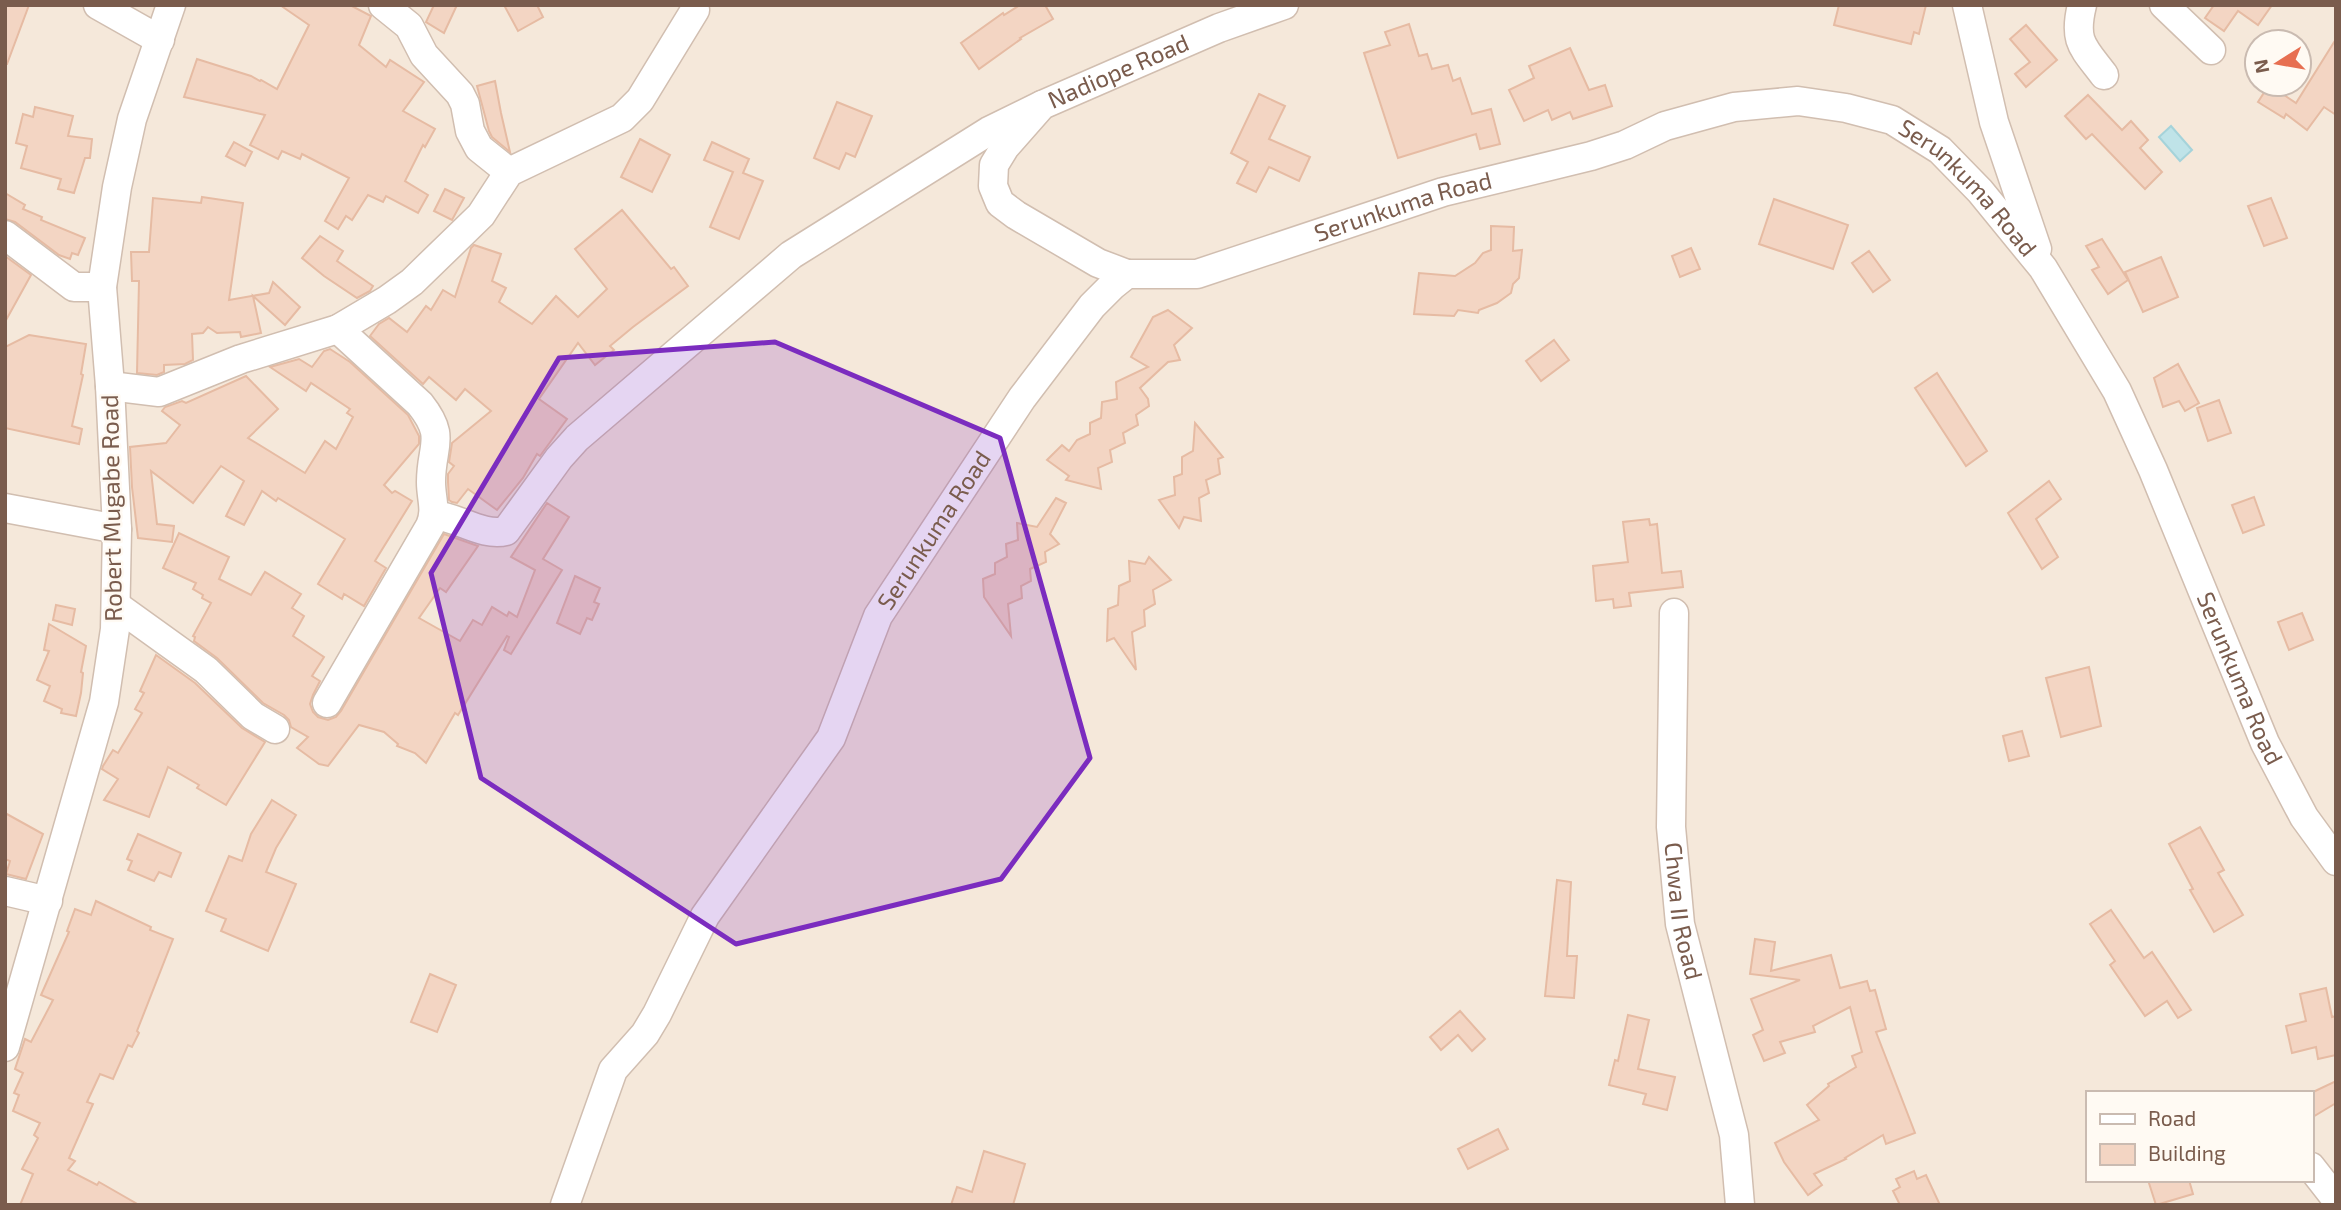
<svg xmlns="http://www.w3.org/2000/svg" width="2341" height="1210" font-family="'Exo 2',sans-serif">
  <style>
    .residential { fill: #f5e8da; fill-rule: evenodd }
    .water { fill: #bfe3e8; stroke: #a5d3da; stroke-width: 2 }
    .building { fill: #f3d5c3; stroke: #e6bba3; stroke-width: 2 }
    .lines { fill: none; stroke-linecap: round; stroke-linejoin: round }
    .minor-casing { stroke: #d1beb0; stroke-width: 31 }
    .minor { stroke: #fff; stroke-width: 28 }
    .marked { fill: #7b2cbf; fill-opacity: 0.2; stroke: #7b2cbf; stroke-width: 5; stroke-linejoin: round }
    .labels { text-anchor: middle; stroke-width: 5; stroke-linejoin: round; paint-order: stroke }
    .street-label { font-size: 24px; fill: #7a5c4d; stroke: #fffaf3 }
  </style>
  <rect width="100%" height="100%" fill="#fdf6ec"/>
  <path class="residential" d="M5 5H2336V1205H5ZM2257 42H2299V84H2257ZM2087 1093H2311V1180H2087Z"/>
  <path class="water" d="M2171 126 2192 150 2180 161 2159 137Z"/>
  <g class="building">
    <path d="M5 5H29L7 64H5Z"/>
    <path d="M280 5H350L371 16 359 45 386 67 390 60 424 82 403 111 435 129 425 147 423 145 405 181 428 195 418 213 386 196 383 202 368 195 352 220 346 216 338 229 325 221 349 178 302 154 300 159 282 151 278 159 250 145 265 115 184 97 197 59 251 76 260 81 261 80 277 89 309 25Z"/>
    <path d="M434 5H457L444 33 426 22Z"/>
    <path d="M504 5H537L543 17 518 31Z"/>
    <path d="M1020 5H1045L1053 19 1020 38 1021 39 979 69 961 43 1003 13 1004 15Z"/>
    <path d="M1839 5H1926L1919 34 1914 32 1911 44 1834 25Z"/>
    <path d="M2214 5H2272L2258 25 2238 11 2224 31 2205 18Z"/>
    <path d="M1409 24 1419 56 1427 54 1432 69 1448 65 1453 81 1460 78 1472 114 1491 109 1500 144 1480 149 1476 134 1398 158 1364 53 1390 45 1385 32Z"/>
    <path d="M2026 25 2057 60 2026 87 2015 74 2030 62 2010 39Z"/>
    <path d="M2336 39V115L2324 107 2307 130 2286 114 2284 118 2258 102 2269 85 2296 103Z"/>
    <path d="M1570 48 1589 90 1605 85 1612 106 1573 119 1570 112 1552 120 1548 110 1524 121 1509 90 1534 78 1529 66Z"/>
    <path d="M495 81 501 113 510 152 492 137 489 131 477 86Z"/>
    <path d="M1259 94 1285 106 1269 139 1310 157 1299 181 1269 167 1256 192 1237 183 1248 162 1231 153Z"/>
    <path d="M2088 95 2122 130 2131 121 2148 140 2140 148 2162 172 2145 189 2092 134 2086 139 2065 116Z"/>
    <path d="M837 102 872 116 855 157 846 153 839 169 814 158Z"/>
    <path d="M35 107 73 116 68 136 92 139 90 158H85L74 193 58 189 61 179 21 168 27 146 16 143 23 114 33 117Z"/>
    <path d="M640 139 670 155 652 192 621 177Z"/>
    <path d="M234 142 252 152 245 166 226 156Z"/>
    <path d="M712 142 749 159 743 173 763 181 739 239 710 227 733 172 704 160Z"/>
    <path d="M445 189 464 198 452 220 434 211Z"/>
    <path d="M5 193 25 205 23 209 42 217 41 220 85 238 78 255 72 253 70 259 59 255 15 222 5 219Z"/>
    <path d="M202 197 243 203 229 300 269 293 273 282 300 307 285 325 253 296 261 333 241 337 240 332 217 333 208 327 203 333 192 334 193 360 185 364 164 365V372L157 375 137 373 139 281H132L131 252H149L153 198 201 203Z"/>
    <path d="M2271 198 2287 238 2264 246 2248 206Z"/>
    <path d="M1774 199 1848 225 1833 269 1759 244Z"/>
    <path d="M622 210 671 269 674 267 688 286 633 327 610 346 614 350 595 365 578 343 539 399 567 419 540 456 537 454 523 478 497 510 468 489 457 503 452 502 449 500 448 482V474L454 466 449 462 452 443 491 411 465 389 456 400 429 377 423 384 370 336 379 324 389 318 407 332 426 306 431 310 443 290 455 297 471 248 474 245 501 254 492 281 506 288 499 302 532 324 556 296 578 317 607 289 575 249Z"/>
    <path d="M1491 226 1514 227 1513 251 1522 250 1519 278 1513 284 1511 293 1497 303 1479 310 1478 313 1458 310 1454 316 1414 314 1419 273 1455 276 1475 263 1483 253 1491 250Z"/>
    <path d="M320 236 343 251 337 261 373 286 370 291 357 298 324 276 302 258Z"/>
    <path d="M2102 239 2128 280 2108 294 2092 270 2099 267 2086 246Z"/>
    <path d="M1691 248 1700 269 1680 277 1672 256Z"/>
    <path d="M1869 251 1890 280 1873 292 1852 263Z"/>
    <path d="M5 256 31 275 5 322Z"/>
    <path d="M2161 257 2178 297 2143 312 2125 272Z"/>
    <path d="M1168 310 1192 328 1174 345 1180 360 1168 362 1140 388 1148 399 1149 406 1136 415 1138 425 1123 433 1125 443 1110 450 1112 462 1098 468 1101 489 1066 480 1069 476 1047 460 1062 445 1069 451 1077 440 1090 434V423L1101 418 1102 402 1117 399 1116 382 1148 367 1131 357 1153 317Z"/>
    <path d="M29 335 86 344 81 374 83 375 72 426 82 429 79 444 5 428V347Z"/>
    <path d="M1554 340 1569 360 1541 381 1526 361Z"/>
    <path d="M330 349 350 362 408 415 419 436V444L384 485 392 493 395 491 412 501 375 561 386 568 364 606 344 594 342 599 318 584 345 539 278 498 276 501 262 491 244 525 226 516 244 481 221 466 193 503 151 471 157 524 174 526 172 542 138 538 132 487 130 447 166 443 180 425 162 411 165 407 182 401 186 403 246 376 278 409 248 438 305 473 325 441 336 449 353 417 347 413 350 409 311 383 306 391 270 367 299 359 312 367 324 351Z"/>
    <path d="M2178 364 2199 403 2185 411 2179 401 2163 407 2154 378Z"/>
    <path d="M1937 373 1987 451 1966 466 1915 388Z"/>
    <path d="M2219 400 2231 433 2208 441 2197 408Z"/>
    <path d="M1195 423 1223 457 1218 459 1220 474 1206 480 1209 493 1199 498 1201 521 1184 517 1179 528 1159 500 1175 495 1174 477 1182 474V457L1193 451Z"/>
    <path d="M2049 481 2061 499 2036 519 2058 557 2042 569 2008 513Z"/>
    <path d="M2254 497 2264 525 2243 533 2232 505Z"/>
    <path d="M1056 498 1066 503 1050 534 1059 544 1045 552 1046 562 1030 569 1031 581 1021 586 1022 598 1008 604 1011 636 984 597 983 579 995 574V563L1007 557 1006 544 1018 540 1017 523 1037 527Z"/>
    <path d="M547 503 569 517 543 559 562 570 511 654 504 650 509 637 507 636 458 715 455 713 426 763 415 753 397 746 398 744 384 732 359 725 328 766 319 764 297 748 308 737 291 727 289 720 284 715 263 703 217 658 194 641 195 637 193 636 211 603 202 598 203 595 193 589 196 583 163 568 179 533 229 557 219 579 251 595 265 572 301 594 292 608 304 616 293 636 324 657 312 676 320 681 313 695 310 704 313 712 318 717 328 720 336 717 341 711 444 534 478 546 446 592 440 588 419 618 460 641 473 620 482 625 492 607 507 616 509 612 517 617 535 570 511 557Z"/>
    <path d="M1649 519 1650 525 1657 524 1662 573 1681 571 1683 587 1629 593 1631 606 1614 608 1613 599 1596 601 1593 566 1628 562 1623 522Z"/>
    <path d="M1149 557 1171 580 1153 590 1155 604 1144 610 1145 626 1132 632 1136 670 1114 638 1107 641 1108 609 1118 605 1119 586 1130 581 1129 561 1145 564Z"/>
    <path d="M575 576 600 588 594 602 599 604 592 620 587 618 580 634 557 623Z"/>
    <path d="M56 605 75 609 72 625 53 620Z"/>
    <path d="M2302 613 2313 640 2289 650 2278 622Z"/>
    <path d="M49 624 86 646 81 672 83 673 81 693 76 716 61 713 62 709 44 701 50 686 37 680 49 651 44 650Z"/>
    <path d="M156 655 195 683 242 728 265 742 226 805 197 788 199 785 168 767 149 817 104 800 118 779 102 769 103 766 113 750 118 753 142 713 135 709 144 693 140 691Z"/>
    <path d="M2089 667 2101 726 2061 737 2046 678Z"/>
    <path d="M2022 731 2029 756 2009 761 2003 736Z"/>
    <path d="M272 800 296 815 276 848 266 872 296 884 268 951 221 931 226 919 206 911 229 856 242 861 251 834Z"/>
    <path d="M5 813 43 834 26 879 6 874 10 861 5 859Z"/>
    <path d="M2200 827 2224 870 2218 873 2243 915 2214 932 2190 890 2193 889 2169 844Z"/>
    <path d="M138 834 181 853 171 877 159 872 154 881 128 870 132 861 127 859Z"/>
    <path d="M1557 880 1571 882 1567 956H1577L1574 998 1545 996Z"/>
    <path d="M96 901 151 927 150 930 173 939 137 1031 139 1033 132 1047 128 1045 113 1079 100 1074 87 1102 93 1104 69 1158 75 1161 68 1170 97 1185 99 1182 139 1205H20L33 1174 22 1169 38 1138 34 1135 40 1123 13 1111 19 1095 14 1093 23 1073 15 1069 25 1039 31 1042 53 1000 41 995 69 932 67 931 75 909 91 915Z"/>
    <path d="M2111 910 2144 958 2152 952 2191 1010 2178 1018 2167 1001 2145 1016 2110 965 2115 961 2090 924Z"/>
    <path d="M1755 939 1775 942 1771 971 1831 955 1840 988 1867 981 1870 991 1875 990 1886 1029 1876 1032 1915 1133 1886 1144 1883 1135 1845 1158 1846 1159 1814 1174 1822 1185 1808 1195 1784 1162 1775 1143 1819 1120 1807 1105 1829 1086 1828 1084 1856 1067 1852 1056 1862 1052 1850 1007 1813 1026 1815 1032 1780 1042 1785 1053 1764 1061 1753 1035 1763 1030 1751 999 1800 980 1750 974Z"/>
    <path d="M430 974 456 985 437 1032 411 1022Z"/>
    <path d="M2326 988 2332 1017 2336 1016V1055L2318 1059 2316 1047 2292 1053 2286 1026 2306 1021 2300 994Z"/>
    <path d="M1460 1011 1485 1039 1472 1051 1458 1035 1441 1050 1430 1037Z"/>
    <path d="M1628 1015 1649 1020 1638 1069 1675 1077 1667 1110 1643 1104 1646 1094 1609 1085 1615 1060 1618 1061Z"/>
    <path d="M2336 1081V1103L2311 1118V1093Z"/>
    <path d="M1498 1129 1508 1149 1468 1169 1458 1149Z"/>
    <path d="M984 1151 1025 1164 1013 1205H951L957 1187 972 1192Z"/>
    <path d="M1914 1171 1917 1179 1926 1175 1940 1205H1900L1893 1191 1900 1187 1896 1179Z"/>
    <path d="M2148 1180H2189L2193 1194 2156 1205Z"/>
  </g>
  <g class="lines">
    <defs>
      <g id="minor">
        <path d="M98 5 160 40"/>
        <path d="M383 5 409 26 424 55 460 94 465 104 470 131 479 148 509 172"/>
        <path d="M1967 5 1994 122 2037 249"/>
        <path d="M2082 5C2073 42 2083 47 2104 75"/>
        <path d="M2164 5 2211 50"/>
        <path d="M5 235 74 287H102"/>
        <path id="s1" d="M1127 274 1098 263 1016 215 1000 203 993 186 994 165 1005 147 1042 105 1219 28 1284 5"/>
        <path d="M110 386 159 392 241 359 338 329 387 300 412 282 481 215 509 172 622 118 640 100 695 10"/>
        <path d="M5 508 117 529"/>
        <path d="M434 515C458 517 483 537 506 531L559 458 577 438 791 255 989 131 1042 105"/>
        <path d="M117 606 206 670 253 716 275 729"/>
        <path id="s2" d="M1674 613 1671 827 1680 924 1734 1135 1740 1205"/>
        <path d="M327 703 430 526C437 510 431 499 431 482 431 445 447 438 420 404L338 329"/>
        <path d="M5 891 48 901"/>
        <path d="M5 1047 104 702 115 629 117 529 110 386 102 287 117 187 132 119 171 5"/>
        <path d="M2311 1167 2336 1199"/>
        <path id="s3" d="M565 1205 613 1070 645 1034 657 1014 705 916 831 738 878 616 1022 398 1092 306 1112 286 1127 274H1197L1443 192 1591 156 1625 145 1665 126 1734 107 1798 101 1846 108 1892 120 1940 150 1980 191 2043 268 2117 391 2153 470 2265 743 2304 817 2336 861"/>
      </g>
    </defs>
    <use href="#minor" class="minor-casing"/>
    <use href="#minor" class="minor"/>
  </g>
  <path class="marked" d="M775 342 1000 438 1090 758 1001 879 736 944 481 778 431 573 559 358Z"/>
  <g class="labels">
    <g class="street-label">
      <text dy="8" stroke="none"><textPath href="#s1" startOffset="346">Nadiope Road</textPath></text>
      <text dy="8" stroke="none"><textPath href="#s3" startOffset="1993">Serunkuma Road</textPath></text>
      <text dy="8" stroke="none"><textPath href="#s3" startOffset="1384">Serunkuma Road</textPath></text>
      <text transform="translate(112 508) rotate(-91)" y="8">Robert Mugabe Road</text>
      <text dy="8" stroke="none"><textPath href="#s3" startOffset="775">Serunkuma Road</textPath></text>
      <text dy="8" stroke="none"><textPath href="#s3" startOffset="2560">Serunkuma Road</textPath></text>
      <text dy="8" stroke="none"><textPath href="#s2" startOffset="299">Chwa II Road</textPath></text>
    </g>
  </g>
  <rect width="2341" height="1210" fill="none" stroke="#7a5c4d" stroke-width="14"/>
  <rect x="2086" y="1091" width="228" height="91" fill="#fffaf3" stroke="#cabbb1" stroke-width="2"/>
  <rect x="2100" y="1114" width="35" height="10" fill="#ffffff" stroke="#cabbb1" stroke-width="2"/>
  <text x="2148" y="1126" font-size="21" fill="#7a5c4d">Road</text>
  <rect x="2100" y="1144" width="35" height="21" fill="#f3d5c3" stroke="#cabbb1" stroke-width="2"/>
  <text x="2148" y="1161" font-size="21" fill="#7a5c4d">Building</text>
  <g transform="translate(2278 63) rotate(259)"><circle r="33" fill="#fffaf3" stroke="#cabbb1" stroke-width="2"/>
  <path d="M0-5L12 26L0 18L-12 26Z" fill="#e76f51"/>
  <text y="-10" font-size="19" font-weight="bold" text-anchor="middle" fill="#7a5c4d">N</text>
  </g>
</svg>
